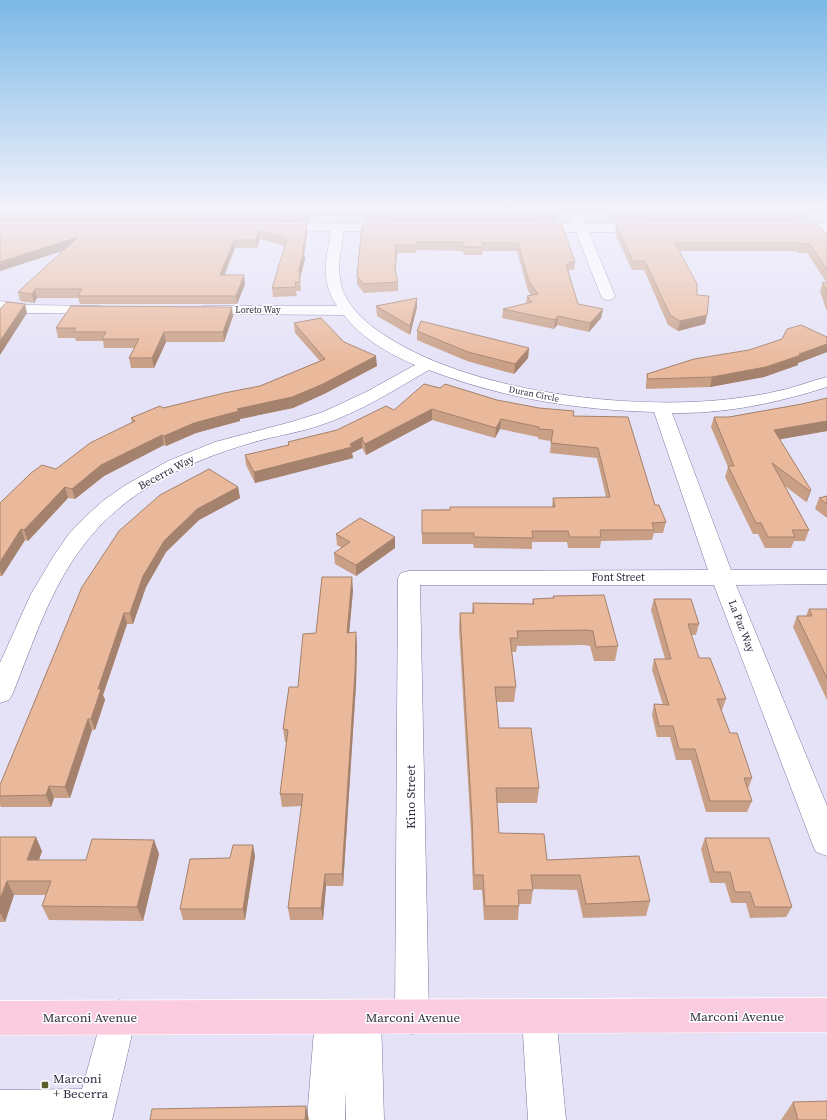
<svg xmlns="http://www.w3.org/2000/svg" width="827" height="1120" font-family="'Source Serif 4',serif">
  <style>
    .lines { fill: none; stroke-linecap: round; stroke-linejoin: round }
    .minor-casing { stroke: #7d75a2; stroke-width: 1 }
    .major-casing { stroke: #fff; stroke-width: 1 }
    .minor { fill: #fff; fill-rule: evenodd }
    .major { fill: #fbcbe0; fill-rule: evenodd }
    .wall { fill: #c99f86 }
    .shaded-wall { fill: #a4826d }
    .building { fill: #eab99c; stroke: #a4826d }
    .poi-dot { fill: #5a5d2a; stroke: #fff; stroke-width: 1.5 }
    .labels { text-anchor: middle; stroke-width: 3; stroke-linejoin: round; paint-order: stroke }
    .far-street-label { font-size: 9px; fill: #312e41; stroke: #fff }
    .street-label { font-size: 11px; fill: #312e41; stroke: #fff }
    .near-street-label { font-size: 13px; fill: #312e41; stroke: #fff }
    .near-poi-label { font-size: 13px; fill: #312e41; stroke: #fff; text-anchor: start }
  </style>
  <rect width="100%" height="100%" fill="#e5e2f7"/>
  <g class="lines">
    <defs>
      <g id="minor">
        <path d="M567 208H579L586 224H645L649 225 651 228 649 231 645 232H589L615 296 613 299 608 300 603 299 601 296 576 232H533L529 231 527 228 529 225 533 224H573Z"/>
        <path d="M277 223 395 224 397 227 395 230 391 231H344C341 251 335 273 344 293 351 309 366 323 380 332 465 392 629 411 730 399 746 397 762 395 778 391 794 388 810 381 827 377V387C777 403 725 414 672 413L731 570H827V584L736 585 827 806V856L816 852 812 843 714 585H420L429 1017 424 1029 412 1034 400 1029 395 1017 398 578 401 573 409 571 708 570 654 412C578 410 501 398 429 370 394 390 360 412 321 425 298 433 274 436 251 443 188 461 123 492 83 546 50 589 33 643 13 693L9 700 0 703V663L31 594 53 557 68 535 85 517 104 500 124 486 168 461 215 442 291 422 323 412 366 392 415 365C389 354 361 338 344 315L203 314 198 313 196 310 198 307 203 306H337C320 280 326 260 331 231L273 230 271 227 273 224Z"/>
        <path d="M791 224H827V232L787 231 785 228 787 225Z"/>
        <path d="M0 301 29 305 99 306 104 307 106 310 104 313 99 314 29 313 0 309Z"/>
        <path d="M539 999 551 1004 556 1016 566 1120H528L522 1016 527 1004Z"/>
        <path d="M119 1000 131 1005 136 1017 112 1120H0V1090L82 1089 102 1017 107 1005Z"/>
        <path d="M332 1000 344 1005 348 1014 352 1005 364 1000 376 1005 381 1017 384 1120H346V1090L345 1120H307L315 1017 320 1005Z"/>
      </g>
      <path id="major" d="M827 998V1032L0 1035V1001Z"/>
    </defs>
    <use href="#minor" class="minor-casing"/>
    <use href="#major" class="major-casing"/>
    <use href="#minor" class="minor"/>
    <use href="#major" class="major"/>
  </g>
  <g class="wall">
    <path d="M0 208H556L558 214 557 222H364V216H310L309 222 0 223Z"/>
    <path d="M605 208H803L808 215 806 222H610L604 210Z"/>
    <path d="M0 225H307V234L304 254 305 259 300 278 301 291H296L297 296 273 297 272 288 285 246 260 239 257 248H235L224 275 245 284 237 304H80L78 298H37L34 303 20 301 18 292 63 251 0 271Z"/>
    <path d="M362 225H562L575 262 574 270H569V273L578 304 603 309 601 318 589 332 557 325 554 329 502 318 503 309 526 304 527 296 531 295 528 291 517 251H483L482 255H464L463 251 416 250V253H397L395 272 398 282V291L364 293 357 284V276Z"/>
    <path d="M616 225 827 235V312L820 291 823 282 827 283 807 253H798L796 251H679L697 295 707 315 705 324 678 331 668 325 644 270H632L615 234Z"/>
    <path d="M417 298V307L410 335 377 316 376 306Z"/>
    <path d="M233 316 224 342H166L154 368H131L129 358 134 348H104L103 341H76L75 338H58L56 328Z"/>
    <path d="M294 323 344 342 377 366 324 394 293 408 240 419V421L196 433 166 446 164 445 104 476 75 499 68 498 28 541 25 540 2 576H0V503L56 469 132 423 131 418 163 408 260 386 320 361 295 333Z"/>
    <path d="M417 331 529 348 528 358 514 374 467 361 417 340Z"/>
    <path d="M827 337V352L798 363V365L764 377 710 387 646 389V384L647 374Z"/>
    <path d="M440 388 573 416 655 505 666 522 663 533H654L652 540 601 541 600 548H568L567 542H532V549L474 548 473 544H422V510L552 507 553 498 606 497 597 458 550 453 551 441 538 439V437L500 429 495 438 432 420 366 455 362 448 352 453 353 458 255 483 246 465 245 455 288 445V442L337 430 394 410Z"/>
    <path d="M802 404 827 431 779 439 811 490 807 501 806 502 785 486 809 530 805 541H794L791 548H765L758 534H753L725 477 728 467 711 427 714 417H729Z"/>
    <path d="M238 487 240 498 199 520 166 552 146 587 133 624H127L103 695 105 700 95 730H92L70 798H54L51 807H1L0 805V785L82 587Z"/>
    <path d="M827 496V518L815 509 819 498Z"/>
    <path d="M336 534 395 548 356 576 335 564 334 553 342 548 337 545Z"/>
    <path d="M353 590 349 633 357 645 356 685 343 886H326L323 920H290L288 908 302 806 282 807 280 794 287 742H285L283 729 298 687 316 633Z"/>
    <path d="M553 596 618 646 615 661H594L590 646 584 645 517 646 516 652H512L516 687 514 702H496L499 728 539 788 537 803H497L499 833 547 860 650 901 646 916 583 918 577 890 533 889 531 904H519L518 920H484L482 890H473L471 833 459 628 460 613H472L473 603 532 604 533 599 553 598Z"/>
    <path d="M654 599 699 624 696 635H691L699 658 726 699 722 710H721L730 733 752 778 748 789 752 801 747 812H706L691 760H676L670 737H657L652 715 654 704 663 705 652 670 654 659H665L651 610Z"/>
    <path d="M809 609H827V700L793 627 797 616H806Z"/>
    <path d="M0 837 42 851 39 860H86L154 840 159 854 143 921 49 920 42 906 46 895H14L5 922H0Z"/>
    <path d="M705 838 792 907 786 917 750 918 746 903H731L725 883H710L701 849Z"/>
    <path d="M255 856 245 920H183L180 909 230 858Z"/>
    <path d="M793 1102 827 1120H781Z"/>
  </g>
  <g class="shaded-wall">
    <path d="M310 208V216L309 222V214Z"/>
    <path d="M307 225V234L304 254 305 259 300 278 299 269Z"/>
    <path d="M259 230 260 239 257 248 256 240Z"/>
    <path d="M78 237 80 245 0 271V262Z"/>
    <path d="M234 240 235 248 221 284 220 275Z"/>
    <path d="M396 245 397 253 395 279V270Z"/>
    <path d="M244 275 245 284 237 304 236 296Z"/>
    <path d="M35 289 37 298 34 303 32 294Z"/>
    <path d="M417 298V307L410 335V326Z"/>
    <path d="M25 304 27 313 0 355V341Z"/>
    <path d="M232 307 233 316 224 342 223 332Z"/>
    <path d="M603 309 601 318 589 332 590 323Z"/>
    <path d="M707 315 705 324 678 331 680 321Z"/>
    <path d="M558 316 557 325 554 329 555 320Z"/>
    <path d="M164 332 166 342 154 368 152 358Z"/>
    <path d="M827 344V352L798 363V365L764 377 710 387 712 377 799 354Z"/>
    <path d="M529 348 528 358 514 374 515 364Z"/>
    <path d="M376 356 377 366 324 394 293 408 240 419V421L196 433 166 446 164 436 194 423 237 409Z"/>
    <path d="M432 409V420L366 455 365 444Z"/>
    <path d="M501 419 500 429 495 438 496 428Z"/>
    <path d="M827 421V431L771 441 774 430Z"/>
    <path d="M162 435 164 445 104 476 75 499 72 489 101 465Z"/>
    <path d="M363 437 362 439V448L352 453 353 458 255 483 254 472 350 444Z"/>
    <path d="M65 487 68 498 28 541 24 530Z"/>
    <path d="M238 487 240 498 199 520 166 552 146 587 133 624 130 613 143 576 164 541 197 509Z"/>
    <path d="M811 490 807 501 806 502 810 491Z"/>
    <path d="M21 529 25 540 2 576 0 570V562Z"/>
    <path d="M395 537V548L356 576V565Z"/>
    <path d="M352 577 353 590 348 646 347 633Z"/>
    <path d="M124 613 127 624 103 695 105 700 95 730 91 719 98 689Z"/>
    <path d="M356 632 357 645 356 685 343 886 342 874Z"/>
    <path d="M88 719 92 730 70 798 65 787Z"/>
    <path d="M49 786 54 798 51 807 46 795Z"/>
    <path d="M36 837 42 851 34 874 27 860Z"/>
    <path d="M154 840 159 854 143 921 137 907Z"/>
    <path d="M253 845 255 856 245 920 243 909Z"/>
    <path d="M325 874 326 886 323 920 321 908Z"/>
    <path d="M7 881 14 895 5 922 0 913V899Z"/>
    <path d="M306 1106 309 1120H305Z"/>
  </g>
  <g class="building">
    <path d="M0 208H310L309 214 0 215Z"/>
    <path d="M365 208H556L558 214H364Z"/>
    <path d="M608 208H803L808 215H611Z"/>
    <path d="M0 225H307L303 251H304L299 269 300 282H295L296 287 272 288 287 239 259 230 256 240H234L220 275H244L236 296H78L82 289H35L32 294 18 292 78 237 0 262Z"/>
    <path d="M362 225H562L575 262H569L570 265H566L578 304 603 309 590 323 558 316 555 320 503 309 532 302 527 296 538 294 529 282 518 243H482L483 247H464L463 242H416V245H396L395 270 398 282 363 284 357 276Z"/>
    <path d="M616 225H818L827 235V270L810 244H800L799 243H675L697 284V295L709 296 707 315 680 321 670 315 645 261H633Z"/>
    <path d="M823 282 827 283V295Z"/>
    <path d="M417 298 410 326 376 306Z"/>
    <path d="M7 302 25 304 0 341V309Z"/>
    <path d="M71 306 232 307 223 332H164L152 358H129L139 339H102L106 332H73L76 328H56Z"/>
    <path d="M321 318 344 342 376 356 323 384 292 397 237 409 239 411 194 423 164 436 162 435 101 465 72 489 65 487 24 530 21 529 0 562V503L31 473 42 465 56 469 90 443 135 421 131 418 160 406 163 408 224 393 260 386 325 359 294 323Z"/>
    <path d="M421 321 529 348 515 364 468 352 417 331Z"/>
    <path d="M801 325 827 337V344L799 354 801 355 766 367 712 377 648 379 647 374 694 359 749 350 782 339 787 329Z"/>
    <path d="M424 384 440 388 445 384 497 400 539 408 574 411 573 416 628 417 655 505H659L666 522 652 523 654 530H600L601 537H570L568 531H532L533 538 474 537V533H422V510H450V507H555L553 498 609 497H610L598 448 551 443 553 430 539 429V427L501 419 496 428 432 409 365 444 362 439 363 437 350 444 352 447 254 472 245 455 289 445 288 442 337 430 386 406 394 410Z"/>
    <path d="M827 398V421L774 430 811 490 810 491 772 463 809 530H792L795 537H768L761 523H756L728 466H734L714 417H729L802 404Z"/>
    <path d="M209 469 238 487 197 509 164 541 143 576 130 613H124L98 689H101L91 719H88L65 787 49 786 46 795 0 796V785L82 587 119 531 160 495Z"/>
    <path d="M827 496V504L819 498Z"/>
    <path d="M360 518 395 537 356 565 334 553 350 542 336 534Z"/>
    <path d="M322 577H352L347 633 356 632 355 672 342 874H325L321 908H288L303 794H280L288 730 283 729 289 687H298L303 634 316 633Z"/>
    <path d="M604 595 618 646 596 647 593 631 586 630 517 631 518 638H510L516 687H495L499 728H531L539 788H496L499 833 544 834 547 860 639 856 650 901 586 904 580 875H531L533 890H518L519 906H485L483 875H474L472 818 460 613H474L473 603 534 604 533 599 554 598 553 596Z"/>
    <path d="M654 599H691L699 624H688L699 658H710L726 699H717L730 733H737L752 778H744L752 801H710L695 749H679L673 726H659L654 704 669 705 654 659H671Z"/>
    <path d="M809 609H827V678L797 616H812Z"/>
    <path d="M0 837H36L27 860H86L92 839 154 840 137 907 42 906 51 881H7L0 899Z"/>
    <path d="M705 838H769L792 907H755L750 892H735L730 872H714Z"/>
    <path d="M233 845H253L243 909H180L190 859 230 858Z"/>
    <path d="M827 1101V1120H798L793 1102Z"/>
    <path d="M306 1106 305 1120H150L152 1109Z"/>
  </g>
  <linearGradient id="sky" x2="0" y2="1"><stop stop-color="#7bb8e6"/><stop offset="0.57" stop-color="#f3f2fb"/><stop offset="1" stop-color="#f3f2fb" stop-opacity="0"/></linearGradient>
  <rect width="827" height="365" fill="url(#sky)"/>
  <rect class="poi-dot" x="41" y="1081" width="8" height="8" rx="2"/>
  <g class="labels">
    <g class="far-street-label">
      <text x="258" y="313">Loreto Way</text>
      <text transform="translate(534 394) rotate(11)" y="3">Duran Circle</text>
    </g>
    <g class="street-label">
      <text transform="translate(166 472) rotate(-28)" y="4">Becerra Way</text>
      <text x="618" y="581">Font Street</text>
      <text transform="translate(742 626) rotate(69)" y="4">La Paz Way</text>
    </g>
    <g class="near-street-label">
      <text transform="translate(410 797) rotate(-90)" y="5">Kino Street</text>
      <text x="737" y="1021">Marconi Avenue</text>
      <text x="90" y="1022">Marconi Avenue</text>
      <text x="413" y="1022">Marconi Avenue</text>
    </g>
    <g class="near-poi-label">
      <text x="53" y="1083">Marconi<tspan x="53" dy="15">+ Becerra</tspan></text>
    </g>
  </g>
</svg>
